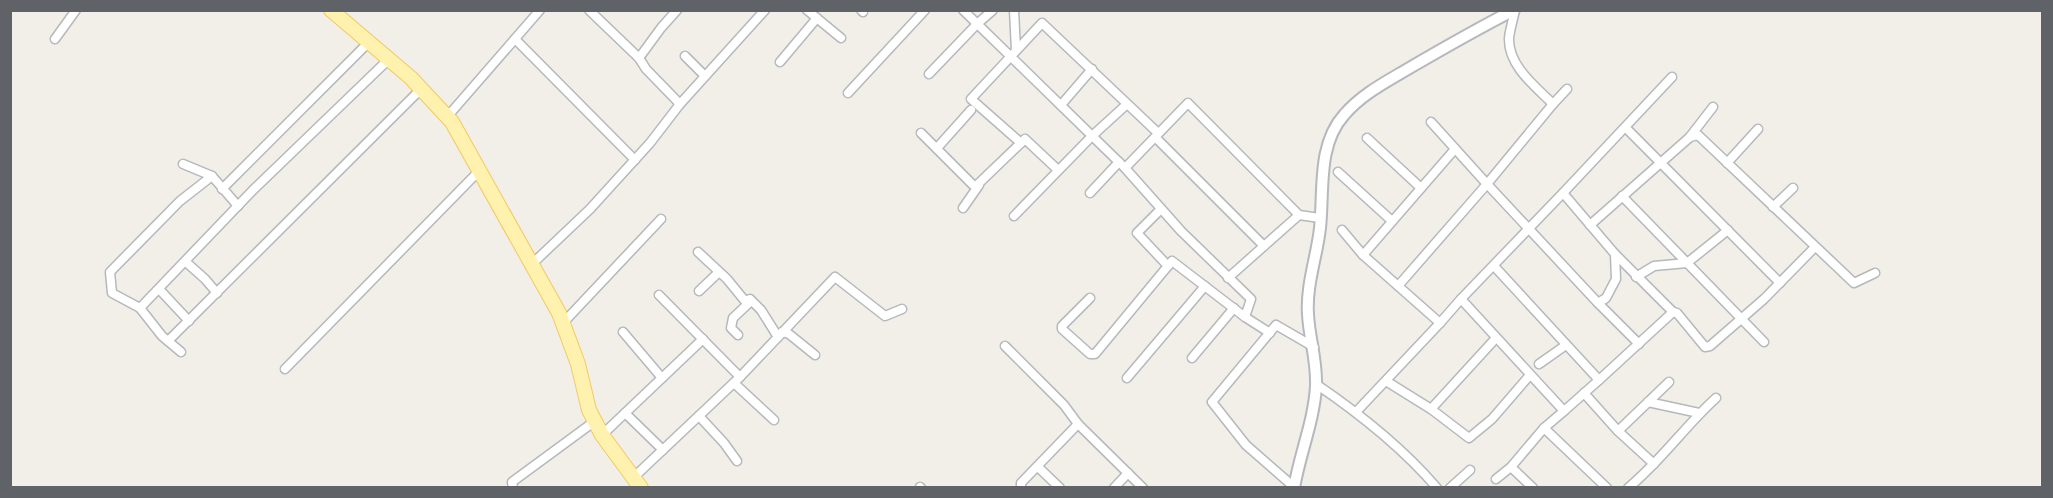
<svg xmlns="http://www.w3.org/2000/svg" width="2053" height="498" font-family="'PT Sans Narrow',sans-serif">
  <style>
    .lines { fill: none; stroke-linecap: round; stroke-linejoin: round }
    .minor-casing { stroke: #b5b8bc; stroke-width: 11 }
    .tertiary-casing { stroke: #b5b8bc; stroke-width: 14 }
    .primary-casing { stroke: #f2c960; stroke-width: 16 }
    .minor { stroke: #fff; stroke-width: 8 }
    .tertiary { stroke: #fff; stroke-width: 10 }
    .primary { stroke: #fff2af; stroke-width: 14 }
  </style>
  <rect width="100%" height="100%" fill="#f1efe8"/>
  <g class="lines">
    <defs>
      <g id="minor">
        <path d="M589 10 639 58"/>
        <path d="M677 10 661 28 639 58 646 69 680 104"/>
        <path d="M807 10 841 38"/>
        <path d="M861 10 863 12"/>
        <path d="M963 10 1125 168 1181 231 1251 299 1245 317"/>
        <path d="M1014 10 1016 50"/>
        <path d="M1515 10C1513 20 1510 29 1509 38 1508 66 1536 87 1553 104L1567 89"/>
        <path d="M55 39 76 10"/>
        <path d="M515 39 635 160"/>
        <path d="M685 56 705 76"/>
        <path d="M780 62 817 18"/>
        <path d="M929 74 977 24 993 10"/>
        <path d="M848 93 925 10"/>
        <path d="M1553 104 1487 184 1598 303 1639 344"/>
        <path d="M1061 105 1092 69"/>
        <path d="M447 117 540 10"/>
        <path d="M1626 128 1780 283"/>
        <path d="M921 133 973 185 976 186 1025 139 1058 170"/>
        <path d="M1367 138 1421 188"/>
        <path d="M1689 138 1713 107"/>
        <path d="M1021 143 971 99 1042 23 1158 133"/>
        <path d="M937 148 971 110"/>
        <path d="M1727 163 1758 129"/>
        <path d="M183 164 212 176 238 206"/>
        <path d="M1125 168 1188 103 1299 215 1264 246 1155 137"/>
        <path d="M1338 172 1392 221"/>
        <path d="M222 189 369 42"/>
        <path d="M1090 193 1119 162"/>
        <path d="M1563 193 1615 254 1616 279 1606 298 1598 303"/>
        <path d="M1622 196 1764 342"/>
        <path d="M1773 207 1793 188"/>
        <path d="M963 208 979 185"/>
        <path d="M1161 209 1137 233 1168 266"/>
        <path d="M1299 215 1320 218"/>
        <path d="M1014 216 1092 136 1126 105"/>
        <path d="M1590 225 1690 137 1698 135 1854 283 1875 273"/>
        <path d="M1342 230 1363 255 1440 323"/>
        <path d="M698 252 727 279 745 301 750 299 761 310 778 337"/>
        <path d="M1615 254 1673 312"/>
        <path d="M1363 255 1455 149"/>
        <path d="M186 262 205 279 217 293"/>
        <path d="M531 265 590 209 650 143 680 104 765 10"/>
        <path d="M1636 277 1654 266 1687 263 1728 230"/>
        <path d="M1228 278 1264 246"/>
        <path d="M1398 286 1487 184 1431 122"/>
        <path d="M159 289 189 321"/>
        <path d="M699 291 719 272"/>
        <path d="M659 295 740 377"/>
        <path d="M1090 298 1062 326V329L1090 354H1095L1172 261 1245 317 1270 333"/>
        <path d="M1461 299 1564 411 1599 380 1494 266"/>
        <path d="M140 308 253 190 389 59"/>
        <path d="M563 323 661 219"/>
        <path d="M623 332 662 378"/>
        <path d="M782 332 789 334 815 355"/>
        <path d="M738 335 731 328 733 318 751 301"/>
        <path d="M168 341 421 89"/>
        <path d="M1005 346 1064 405 1078 424 1143 488"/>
        <path d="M181 352 162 336 140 308 112 293 110 272 180 201 212 176"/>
        <path d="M1192 358 1234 308"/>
        <path d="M1539 364 1566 345"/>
        <path d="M285 369 479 171"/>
        <path d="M1127 378 1205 286"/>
        <path d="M1599 380 1673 312 1677 313 1705 347 1710 346 1764 299 1815 247"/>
        <path d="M1386 381 1431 409 1469 438 1492 419 1530 375"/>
        <path d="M734 383 774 420"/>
        <path d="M1316 384C1360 414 1402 447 1437 488"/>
        <path d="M1584 393 1618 431 1654 464"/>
        <path d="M1648 402 1699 413"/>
        <path d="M1431 409 1496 338"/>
        <path d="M1357 411 1440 323 1461 299 1563 193 1672 77"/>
        <path d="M625 413 663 450"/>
        <path d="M699 416 724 443 737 461"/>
        <path d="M1544 428 1607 488"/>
        <path d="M1618 431 1669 382"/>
        <path d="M602 435 703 339"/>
        <path d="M1038 467 1060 488"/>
        <path d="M633 478 740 377 835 277 885 316 902 309"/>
        <path d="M1496 479 1511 467"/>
        <path d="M920 487 921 488"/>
        <path d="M1294 487 1246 445 1212 402 1276 325 1314 347"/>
        <path d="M513 488 512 482 595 421"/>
        <path d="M1021 488V483L1078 424"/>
        <path d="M1114 488 1128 473"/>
        <path d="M1450 488 1470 470"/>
        <path d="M1533 488 1511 467 1544 428 1564 411"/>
        <path d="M1628 488C1661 461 1685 426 1716 398"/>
      </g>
      <path id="tertiary" d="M1294 488C1300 453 1314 421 1316 386 1317 359 1309 338 1308 314 1306 285 1317 256 1320 228 1324 191 1317 145 1344 115 1361 95 1384 83 1406 70 1442 49 1477 29 1514 10"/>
      <path id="primary" d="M331 10 411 78 452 122 559 313 578 364 589 410 602 435 641 488"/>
    </defs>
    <use href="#minor" class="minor-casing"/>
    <use href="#tertiary" class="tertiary-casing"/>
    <use href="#primary" class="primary-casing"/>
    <use href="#minor" class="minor"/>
    <use href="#tertiary" class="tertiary"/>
    <use href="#primary" class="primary"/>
  </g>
  <rect width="2053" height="498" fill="none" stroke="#5f6368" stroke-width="24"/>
</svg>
